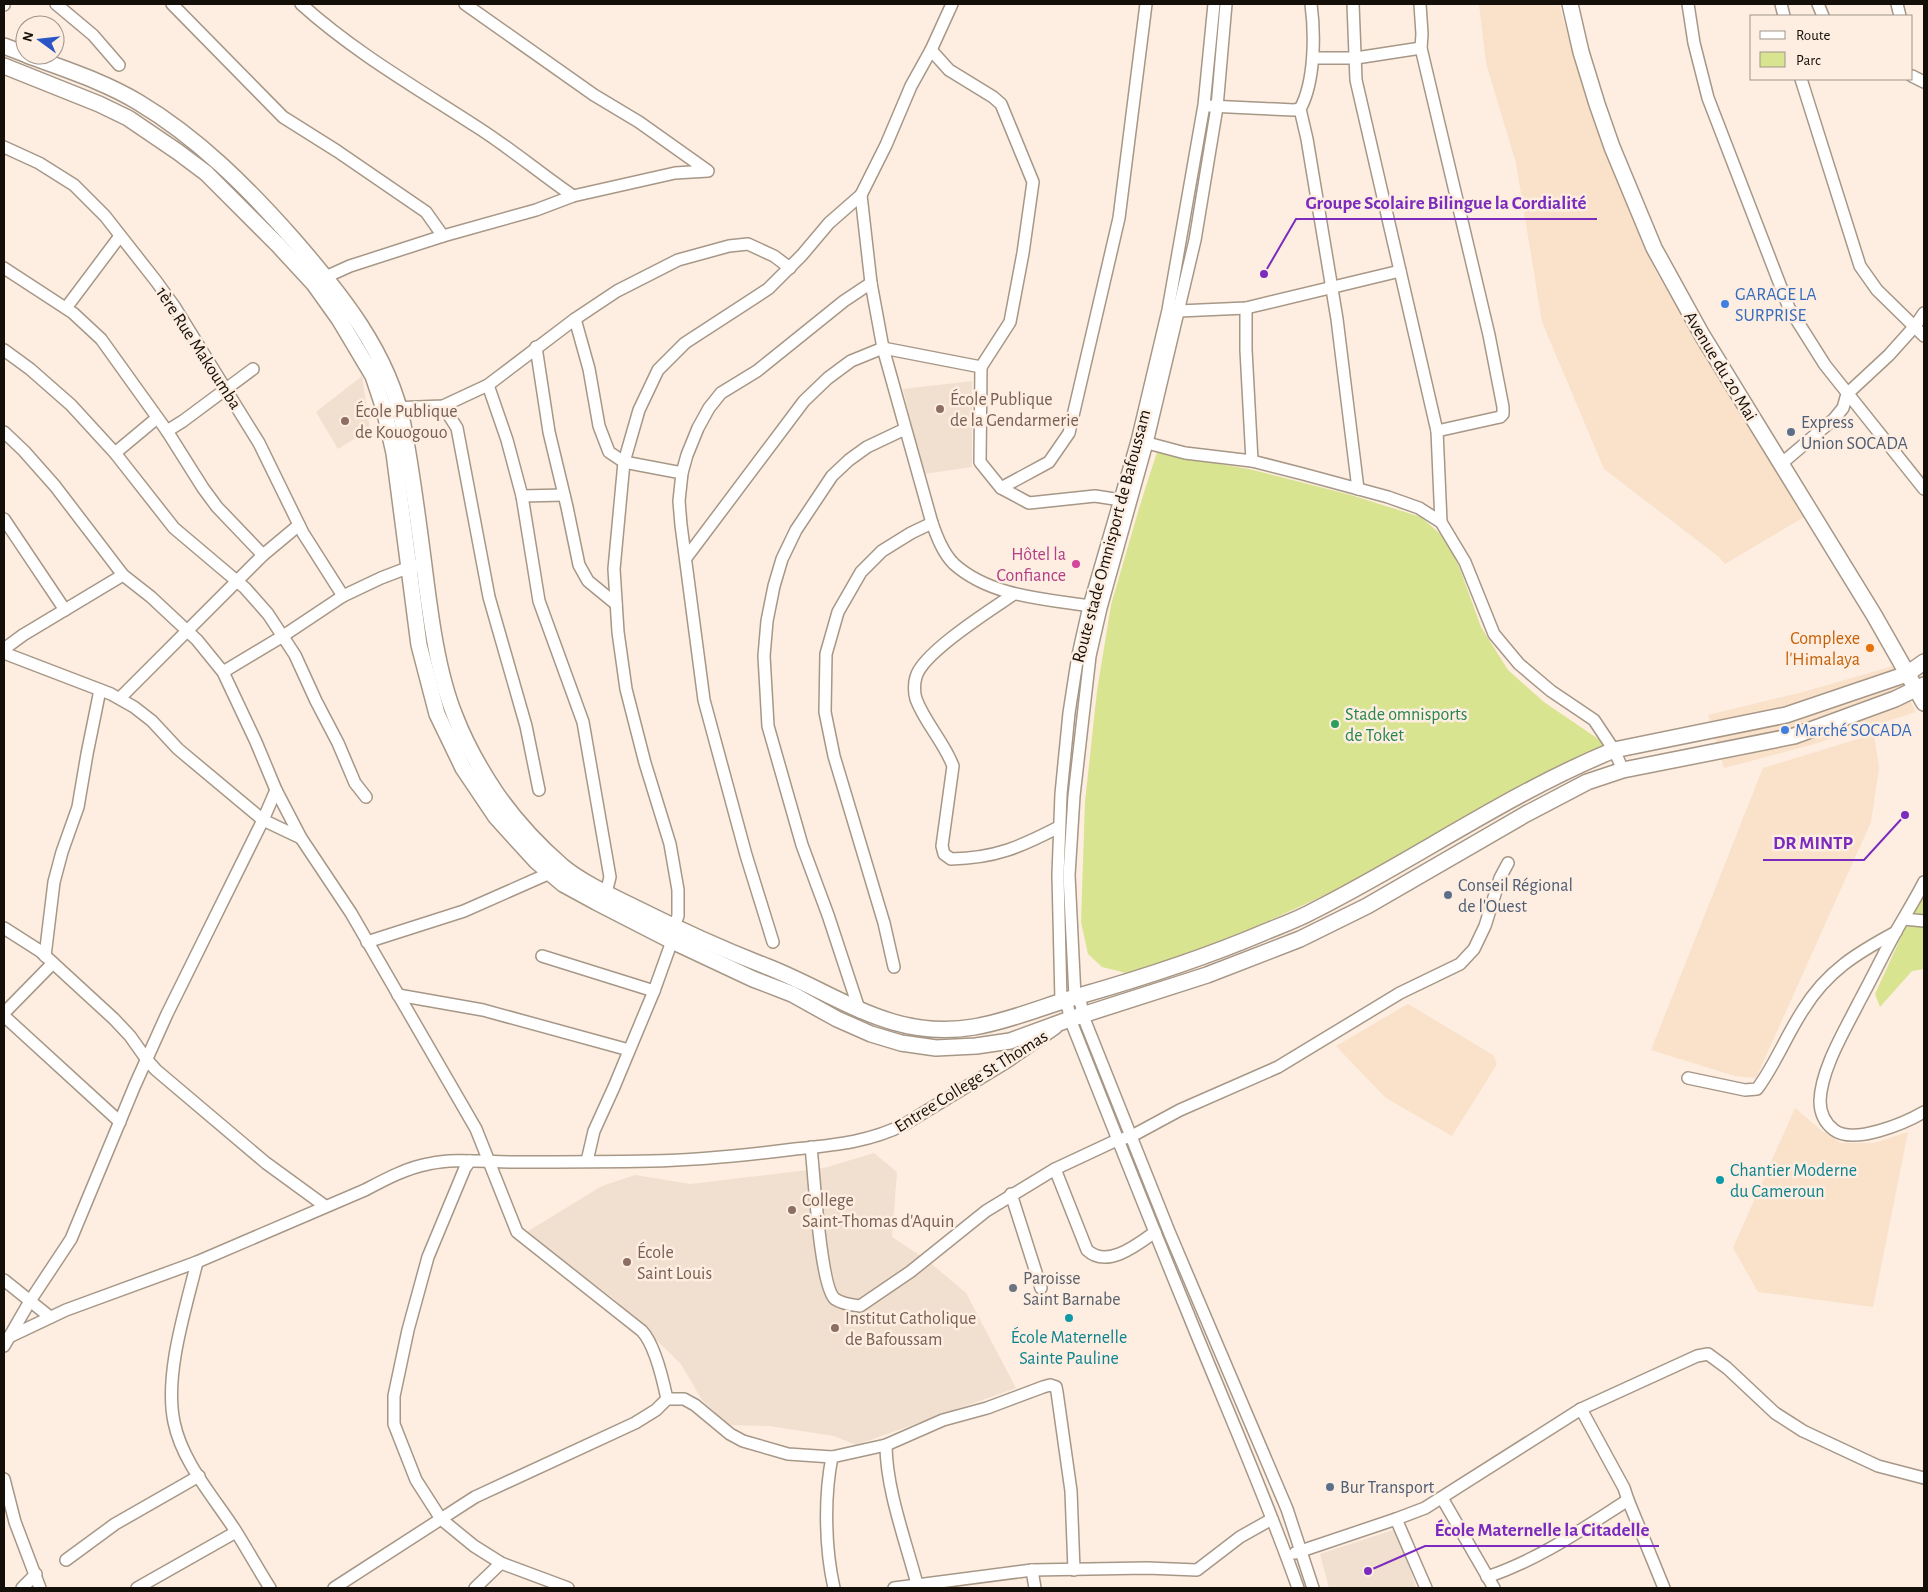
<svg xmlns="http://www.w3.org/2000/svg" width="1928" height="1592" font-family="'Alegreya Sans',sans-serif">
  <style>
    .built { fill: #f9e1ca }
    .education { fill: #f1e0cf }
    .green { fill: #d9e491 }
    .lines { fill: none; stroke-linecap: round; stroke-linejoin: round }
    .minor-casing { stroke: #a79787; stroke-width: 14 }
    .major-casing { stroke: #a79787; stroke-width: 18 }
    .minor { stroke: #fff; stroke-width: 11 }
    .major { stroke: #fff; stroke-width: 15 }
    .shop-dot { fill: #3f7fe0; stroke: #fdeee1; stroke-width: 2 }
    .education-dot { fill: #8d6e63; stroke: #fdeee1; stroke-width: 2 }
    .service-dot { fill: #5c6f8a; stroke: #fdeee1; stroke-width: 2 }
    .hotel-dot { fill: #d1479c; stroke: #fdeee1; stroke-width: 2 }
    .food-dot { fill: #e8710a; stroke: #fdeee1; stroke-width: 2 }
    .leisure-dot { fill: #2e9e5b; stroke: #fdeee1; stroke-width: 2 }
    .culture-dot { fill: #0f9aa8; stroke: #fdeee1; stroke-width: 2 }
    .worship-dot { fill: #6b7280; stroke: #fdeee1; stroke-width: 2 }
    .labels { text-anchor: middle; stroke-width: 5; stroke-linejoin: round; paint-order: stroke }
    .shop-label { font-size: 18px; fill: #366cbe; stroke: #fdeee1; text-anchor: start }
    .street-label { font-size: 18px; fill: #140f09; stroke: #fdeee1 }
    .education-label { font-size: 18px; fill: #785e54; stroke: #fdeee1; text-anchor: start }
    .service-label { font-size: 18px; fill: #4e5e75; stroke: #fdeee1; text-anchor: start }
    .hotel-label { font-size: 18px; fill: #b23c85; stroke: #fdeee1; text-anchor: end }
    .food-label { font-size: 18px; fill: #c56008; stroke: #fdeee1; text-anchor: end }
    .leisure-label { font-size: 18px; fill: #27864d; stroke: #fdeee1; text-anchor: start }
    .culture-label { font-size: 18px; fill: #0d838f; stroke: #fdeee1; text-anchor: start }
    .worship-label { font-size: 18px; fill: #5b616d; stroke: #fdeee1; text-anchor: start }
    .leader { fill: none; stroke: #7b2cbf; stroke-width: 2 }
    .callout-dot { fill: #7b2cbf; stroke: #fdeee1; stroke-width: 2 }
    .callout-label { font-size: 19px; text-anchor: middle; font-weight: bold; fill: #7b2cbf; stroke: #fdeee1; stroke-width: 5; stroke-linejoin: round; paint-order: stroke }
  </style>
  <rect width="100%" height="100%" fill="#fdeee1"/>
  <g class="built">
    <path d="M1479 4H1559L1585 95 1629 209 1656 272 1804 517 1725 564 1719 557 1604 469 1542 322 1516 163 1486 63Z"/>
    <path d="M1893 666 1916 712 1811 745 1724 768 1708 715 1803 692Z"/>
    <path d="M1874 734 1879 768 1871 822 1756 1078 1735 1076 1651 1050 1763 768Z"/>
    <path d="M1408 1004 1493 1055 1497 1064 1452 1136 1386 1098 1336 1046Z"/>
    <path d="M1795 1108 1822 1131 1841 1143H1874L1908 1132 1873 1307 1758 1292 1733 1248Z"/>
  </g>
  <g class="education">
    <path d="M362 376 370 429 338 449 316 412Z"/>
    <path d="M972 381V467L924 474 903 389Z"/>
    <path d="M874 1153 897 1172 892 1237 927 1260 966 1293 1016 1388 856 1445 834 1436 769 1426 728 1425 702 1400 681 1364 613 1298 525 1233 602 1186 635 1175 690 1184 824 1168Z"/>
    <path d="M1396 1529 1416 1587 1329 1588 1320 1554Z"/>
  </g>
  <g class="green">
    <path d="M1158 449 1183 458 1249 469 1351 495 1421 517 1447 540 1460 569 1481 627 1508 670 1544 702 1610 747 1390 865 1264 923 1163 964 1130 974 1102 967 1088 954 1081 922 1085 802 1097 691 1111 605 1140 505Z"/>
    <path d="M1924 887V969L1912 971 1880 1007 1875 994Z"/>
  </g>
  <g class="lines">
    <defs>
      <g id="minor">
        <path d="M56 4 93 35 119 65"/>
        <path d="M172 4 283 117 337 151 426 212 443 236"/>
        <path d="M301 4C354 52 417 88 477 127 510 148 541 174 573 196"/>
        <path d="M952 4 931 50 911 86 886 145 861 195 871 283 883 348 932 523C937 537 943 553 954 564 992 598 1049 599 1096 607"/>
        <path d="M1214 4 1204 105 1168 310 1137 441 1089 606 1078 655 1069 713 1061 794 1058 875 1061 1001 1068 1007 1070 1019C1109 1117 1147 1214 1187 1311 1224 1403 1265 1494 1298 1588"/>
        <path d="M1226 4 1217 107 1195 240 1147 443 1101 608 1090 656 1074 796 1069 875 1075 997 1081 1004 1083 1016 1170 1234 1287 1509 1313 1588"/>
        <path d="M1311 4C1315 34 1315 82 1300 109L1307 139 1337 319 1358 489"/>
        <path d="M1353 4 1356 80 1437 431 1441 522"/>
        <path d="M1420 4 1422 34 1421 48 1489 335 1503 407V414L1500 417 1437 431"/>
        <path d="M1688 4 1694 43 1708 98 1789 308 1825 365 1924 489"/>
        <path d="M1781 4 1784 16"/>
        <path d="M1818 4 1823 16"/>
        <path d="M1897 4 1900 16"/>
        <path d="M4 5V4"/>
        <path d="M931 50 949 70 993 97 1001 104 1033 182 1023 253 1010 322 981 367"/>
        <path d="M1313 58H1356L1421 48"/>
        <path d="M1912 76 1924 82"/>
        <path d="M1801 79 1860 266 1877 290 1924 336"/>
        <path d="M1209 106 1294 110 1300 109"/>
        <path d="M4 147 39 163 74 185 105 216 156 281 174 306 259 443 303 533 343 596"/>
        <path d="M4 268 73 313 101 339 167 431 203 488 217 507 263 555"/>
        <path d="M319 280 350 266 443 236 536 210 573 196 675 173 708 171 639 122 594 95 465 4"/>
        <path d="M66 308 120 236"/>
        <path d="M1246 308V350L1252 461"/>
        <path d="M1179 311 1246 308 1400 271"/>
        <path d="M575 319 589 369 599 426 609 452 624 462 682 473"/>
        <path d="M536 347 549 432 567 507 579 565 588 581 616 604"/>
        <path d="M4 350 30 369 71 405 115 453 174 528 245 588 268 614 295 655 316 701 338 743 355 783 366 797"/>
        <path d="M488 385 507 440 522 496 539 601 583 722 610 877 606 893"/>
        <path d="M443 406 457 428 489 597 526 726 539 790"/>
        <path d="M391 408 443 406 488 385 575 319 617 291 678 260 729 246 748 244 774 256 790 268"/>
        <path d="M167 431 183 421 253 369"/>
        <path d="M4 432 24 451 55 486 123 575 151 597 197 640 223 672 256 742 276 790 301 838 351 913 476 1129 517 1232 642 1331C655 1345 663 1380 667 1399L656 1410 635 1423 475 1497 334 1588"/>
        <path d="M1140 441 1185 453 1252 461 1303 474 1388 497 1419 508 1441 522 1465 562 1494 634 1519 664 1551 691 1594 720 1614 750 1623 770"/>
        <path d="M115 453 157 418"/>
        <path d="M1781 464 1834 419 1843 408 1847 394 1889 355 1915 326 1924 313"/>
        <path d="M1001 488 1049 462 1069 433 1119 218 1146 4"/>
        <path d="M522 496 564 495"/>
        <path d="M4 519 65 610"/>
        <path d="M686 558 804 401 828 378 851 361 883 348 981 367 980 462 1001 488 1029 503 1095 496 1121 500"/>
        <path d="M1014 594C992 609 922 653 916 677 914 683 914 693 916 699 925 723 944 742 953 766L942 846 944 854 951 859C996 858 1020 847 1059 827"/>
        <path d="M4 649 23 635 123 575"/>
        <path d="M4 653 111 694 134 707 152 721 178 749 263 820 301 838"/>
        <path d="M223 672 283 636 343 596 381 578 415 565"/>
        <path d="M120 698 263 555 299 525"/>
        <path d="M1924 882C1915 900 1904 917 1894 935 1882 957 1871 980 1859 1002 1845 1030 1821 1069 1820 1101 1820 1113 1825 1123 1834 1130 1854 1145 1905 1123 1924 1112"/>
        <path d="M1904 919 1924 921"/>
        <path d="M4 928 40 951 114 1019 130 1036 147 1060 156 1070 266 1163 325 1206"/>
        <path d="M367 942 464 911 550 873"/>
        <path d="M773 942 746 855 704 700 681 525 679 501 682 473 687 455 698 428 709 408 721 393 757 371 844 301 871 283"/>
        <path d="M45 956 54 882 62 852 78 807 87 754 100 690"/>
        <path d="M542 956 654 991"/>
        <path d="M894 967 884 923 834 756 825 712 826 654 838 612 861 572 882 551 911 533 932 523"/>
        <path d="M398 995 483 1010 629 1050"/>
        <path d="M860 1012 828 915 802 845 768 726 764 656 767 621 774 586 782 559 796 530 832 476 849 460 867 447 905 429"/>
        <path d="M4 1013 53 963"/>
        <path d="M4 1016 120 1122"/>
        <path d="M1688 1078 1745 1090 1757 1089C1775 1065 1786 1036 1803 1010 1827 971 1857 953 1896 932"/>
        <path d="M811 1147C814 1172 820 1287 835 1299 842 1304 852 1305 860 1306L910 1272 986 1211 1055 1169 1117 1140 1130 1137 1180 1110 1278 1067 1400 993 1460 964 1474 949 1485 926 1500 878 1508 863"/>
        <path d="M470 1161 465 1168 428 1257 408 1330 394 1396V1424L416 1480 441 1519 474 1546 501 1563 568 1588"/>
        <path d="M587 1161 594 1131 614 1087 654 991 672 941 674 926 678 916V890L670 844 645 763 626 689 618 632 614 569 624 462 639 410 658 370 685 343 768 289 802 255 829 223 861 195"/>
        <path d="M1055 1169 1087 1250C1107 1269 1137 1245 1155 1232"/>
        <path d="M1011 1194 1041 1288"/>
        <path d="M197 1262C186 1308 164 1374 174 1422 182 1462 213 1496 235 1530 247 1549 258 1569 270 1588"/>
        <path d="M4 1280 50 1317"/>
        <path d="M9 1337 66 1310 197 1262 365 1190C384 1180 406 1168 428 1164 455 1158 483 1162 511 1162 558 1162 605 1162 651 1161 699 1160 748 1155 795 1149 834 1145 870 1142 905 1124L1007 1062 1056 1028"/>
        <path d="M4 1346 30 1301 71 1239 135 1085 167 1014 263 820 276 790"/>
        <path d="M667 1399H684L695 1405 730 1434 743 1441 788 1454 832 1457 886 1445 943 1420 987 1408 1043 1387 1050 1385 1056 1387 1057 1392 1071 1491 1074 1570"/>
        <path d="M1581 1409 1624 1488 1628 1500 1664 1588"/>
        <path d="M886 1445C886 1489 906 1542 917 1584"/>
        <path d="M832 1457C824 1497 825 1548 834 1588"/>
        <path d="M4 1479 15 1522 40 1588"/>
        <path d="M1442 1498 1494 1588"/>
        <path d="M1396 1519 1426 1588"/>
        <path d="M1295 1553 1396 1519 1425 1508 1581 1409 1697 1356 1708 1354 1727 1368 1775 1413 1803 1431 1878 1466 1924 1478"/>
        <path d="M66 1560 115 1524 199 1476"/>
        <path d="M1032 1570 1035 1588"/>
        <path d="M1487 1577C1540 1559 1581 1530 1628 1500"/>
        <path d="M22 1588 36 1574"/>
        <path d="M137 1588 236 1532"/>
        <path d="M475 1588 501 1563"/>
        <path d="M894 1588 1032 1570 1147 1568 1197 1570 1240 1537 1272 1519"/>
      </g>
      <g id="major">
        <path d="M1570 4 1581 52 1597 104 1612 147 1654 248 1702 335 1874 615 1924 703"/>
        <path d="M4 46 25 54"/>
        <path d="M27 55C64 69 103 81 138 102 198 138 247 187 293 239 340 293 389 353 403 425 412 472 418 519 424 566 430 613 437 672 455 716 465 742 480 769 496 793 514 819 538 845 562 866 584 884 612 896 638 909 680 930 724 950 768 967 839 995 892 1041 974 1027 1010 1021 1044 1006 1079 996 1142 978 1204 958 1265 932 1282 925 1299 919 1315 910 1416 859 1509 793 1614 750L1786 715 1907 674 1924 662"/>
        <path d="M4 66 99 104 128 118 178 152 206 173 278 245 314 284 339 319 373 376 384 409 394 453 419 645 437 714 463 768 496 817 515 838 536 861 563 884 596 902 672 941 753 979 792 994 837 1019 871 1034 901 1043 936 1048 976 1046 1010 1041 1070 1019 1207 975 1300 939 1367 906 1526 814 1587 782 1623 770 1794 736 1895 699 1924 685"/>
      </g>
    </defs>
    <use href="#minor" class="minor-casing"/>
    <use href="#major" class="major-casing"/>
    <use href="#minor" class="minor"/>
    <use href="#major" class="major"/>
  </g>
  <g class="shop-dot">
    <circle cx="1725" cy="304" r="5"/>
    <circle cx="1785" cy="730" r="5"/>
  </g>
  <g class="education-dot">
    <circle cx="940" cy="409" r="5"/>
    <circle cx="345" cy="421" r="5"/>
    <circle cx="792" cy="1210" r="5"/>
    <circle cx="627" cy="1262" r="5"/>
    <circle cx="835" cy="1328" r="5"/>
  </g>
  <g class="service-dot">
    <circle cx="1791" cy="432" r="5"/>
    <circle cx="1448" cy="895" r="5"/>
    <circle cx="1330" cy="1487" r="5"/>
  </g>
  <circle class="hotel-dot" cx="1076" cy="564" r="5"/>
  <circle class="food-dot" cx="1870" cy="648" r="5"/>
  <circle class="leisure-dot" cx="1335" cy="724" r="5"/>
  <g class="culture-dot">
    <circle cx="1720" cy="1180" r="5"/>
    <circle cx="1069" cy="1318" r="5"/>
  </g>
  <circle class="worship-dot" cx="1013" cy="1288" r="5"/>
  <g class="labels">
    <g class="shop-label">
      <text x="1735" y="300">GARAGE LA<tspan x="1735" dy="21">SURPRISE</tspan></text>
      <text x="1795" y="736">Marché SOCADA</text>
    </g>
    <g class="street-label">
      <text transform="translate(199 348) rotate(57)" y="6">1ère Rue Makoumba</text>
      <text transform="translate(1721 366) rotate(59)" y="6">Avenue du 20 Mai</text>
      <text transform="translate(1111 536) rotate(-75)" y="6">Route stade Omnisport de Bafoussam</text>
      <text transform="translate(971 1081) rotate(-32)" y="6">Entree College St Thomas</text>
    </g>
    <g class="education-label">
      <text x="950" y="405">École Publique<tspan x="950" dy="21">de la Gendarmerie</tspan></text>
      <text x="355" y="417">École Publique<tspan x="355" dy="21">de Kouogouo</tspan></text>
      <text x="802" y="1206">College<tspan x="802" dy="21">Saint-Thomas d'Aquin</tspan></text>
      <text x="637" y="1258">École<tspan x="637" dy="21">Saint Louis</tspan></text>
      <text x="845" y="1324">Institut Catholique<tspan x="845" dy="21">de Bafoussam</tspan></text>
    </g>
    <g class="service-label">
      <text x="1801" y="428">Express<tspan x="1801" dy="21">Union SOCADA</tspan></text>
      <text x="1458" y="891">Conseil Régional<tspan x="1458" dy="21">de l'Ouest</tspan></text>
      <text x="1340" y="1493">Bur Transport</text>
    </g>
    <g class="hotel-label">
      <text x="1066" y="560">Hôtel la<tspan x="1066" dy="21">Confiance</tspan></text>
    </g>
    <g class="food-label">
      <text x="1860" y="644">Complexe<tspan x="1860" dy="21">l'Himalaya</tspan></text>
    </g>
    <g class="leisure-label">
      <text x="1345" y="720">Stade omnisports<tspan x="1345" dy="21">de Toket</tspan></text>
    </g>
    <g class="culture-label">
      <text x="1730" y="1176">Chantier Moderne<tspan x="1730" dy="21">du Cameroun</tspan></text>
      <text x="1069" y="1343" text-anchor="middle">École Maternelle<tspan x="1069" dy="21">Sainte Pauline</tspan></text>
    </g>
    <g class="worship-label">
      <text x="1023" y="1284">Paroisse<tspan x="1023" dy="21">Saint Barnabe</tspan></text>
    </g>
  </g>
  <path class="leader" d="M1264 274L1296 219H1597M1905 815L1864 860H1763M1368 1571L1425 1546H1659"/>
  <g class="callout-dot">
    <circle cx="1264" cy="274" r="5"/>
    <circle cx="1905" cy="815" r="5"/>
    <circle cx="1368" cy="1571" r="5"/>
  </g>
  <g class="callout-label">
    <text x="1446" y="209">Groupe Scolaire Bilingue la Cordialité</text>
    <text x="1813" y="849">DR MINTP</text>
    <text x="1542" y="1536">École Maternelle la Citadelle</text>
  </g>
  <rect width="1928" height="1592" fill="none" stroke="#140f09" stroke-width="10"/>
  <rect x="1750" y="15" width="162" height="65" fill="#fdeee1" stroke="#a0958b"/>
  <rect x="1760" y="31" width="25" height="8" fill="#ffffff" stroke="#a0958b"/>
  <text x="1796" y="40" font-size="15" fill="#140f09">Route</text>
  <rect x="1760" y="52" width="25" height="15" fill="#d9e491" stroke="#a0958b"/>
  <text x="1796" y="65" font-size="15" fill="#140f09">Parc</text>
  <g transform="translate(40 40) rotate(285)"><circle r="24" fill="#fdeee1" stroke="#a0958b"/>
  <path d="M0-4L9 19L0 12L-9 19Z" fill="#2a55c4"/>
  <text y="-8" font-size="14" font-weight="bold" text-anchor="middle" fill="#140f09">N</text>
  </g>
</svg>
